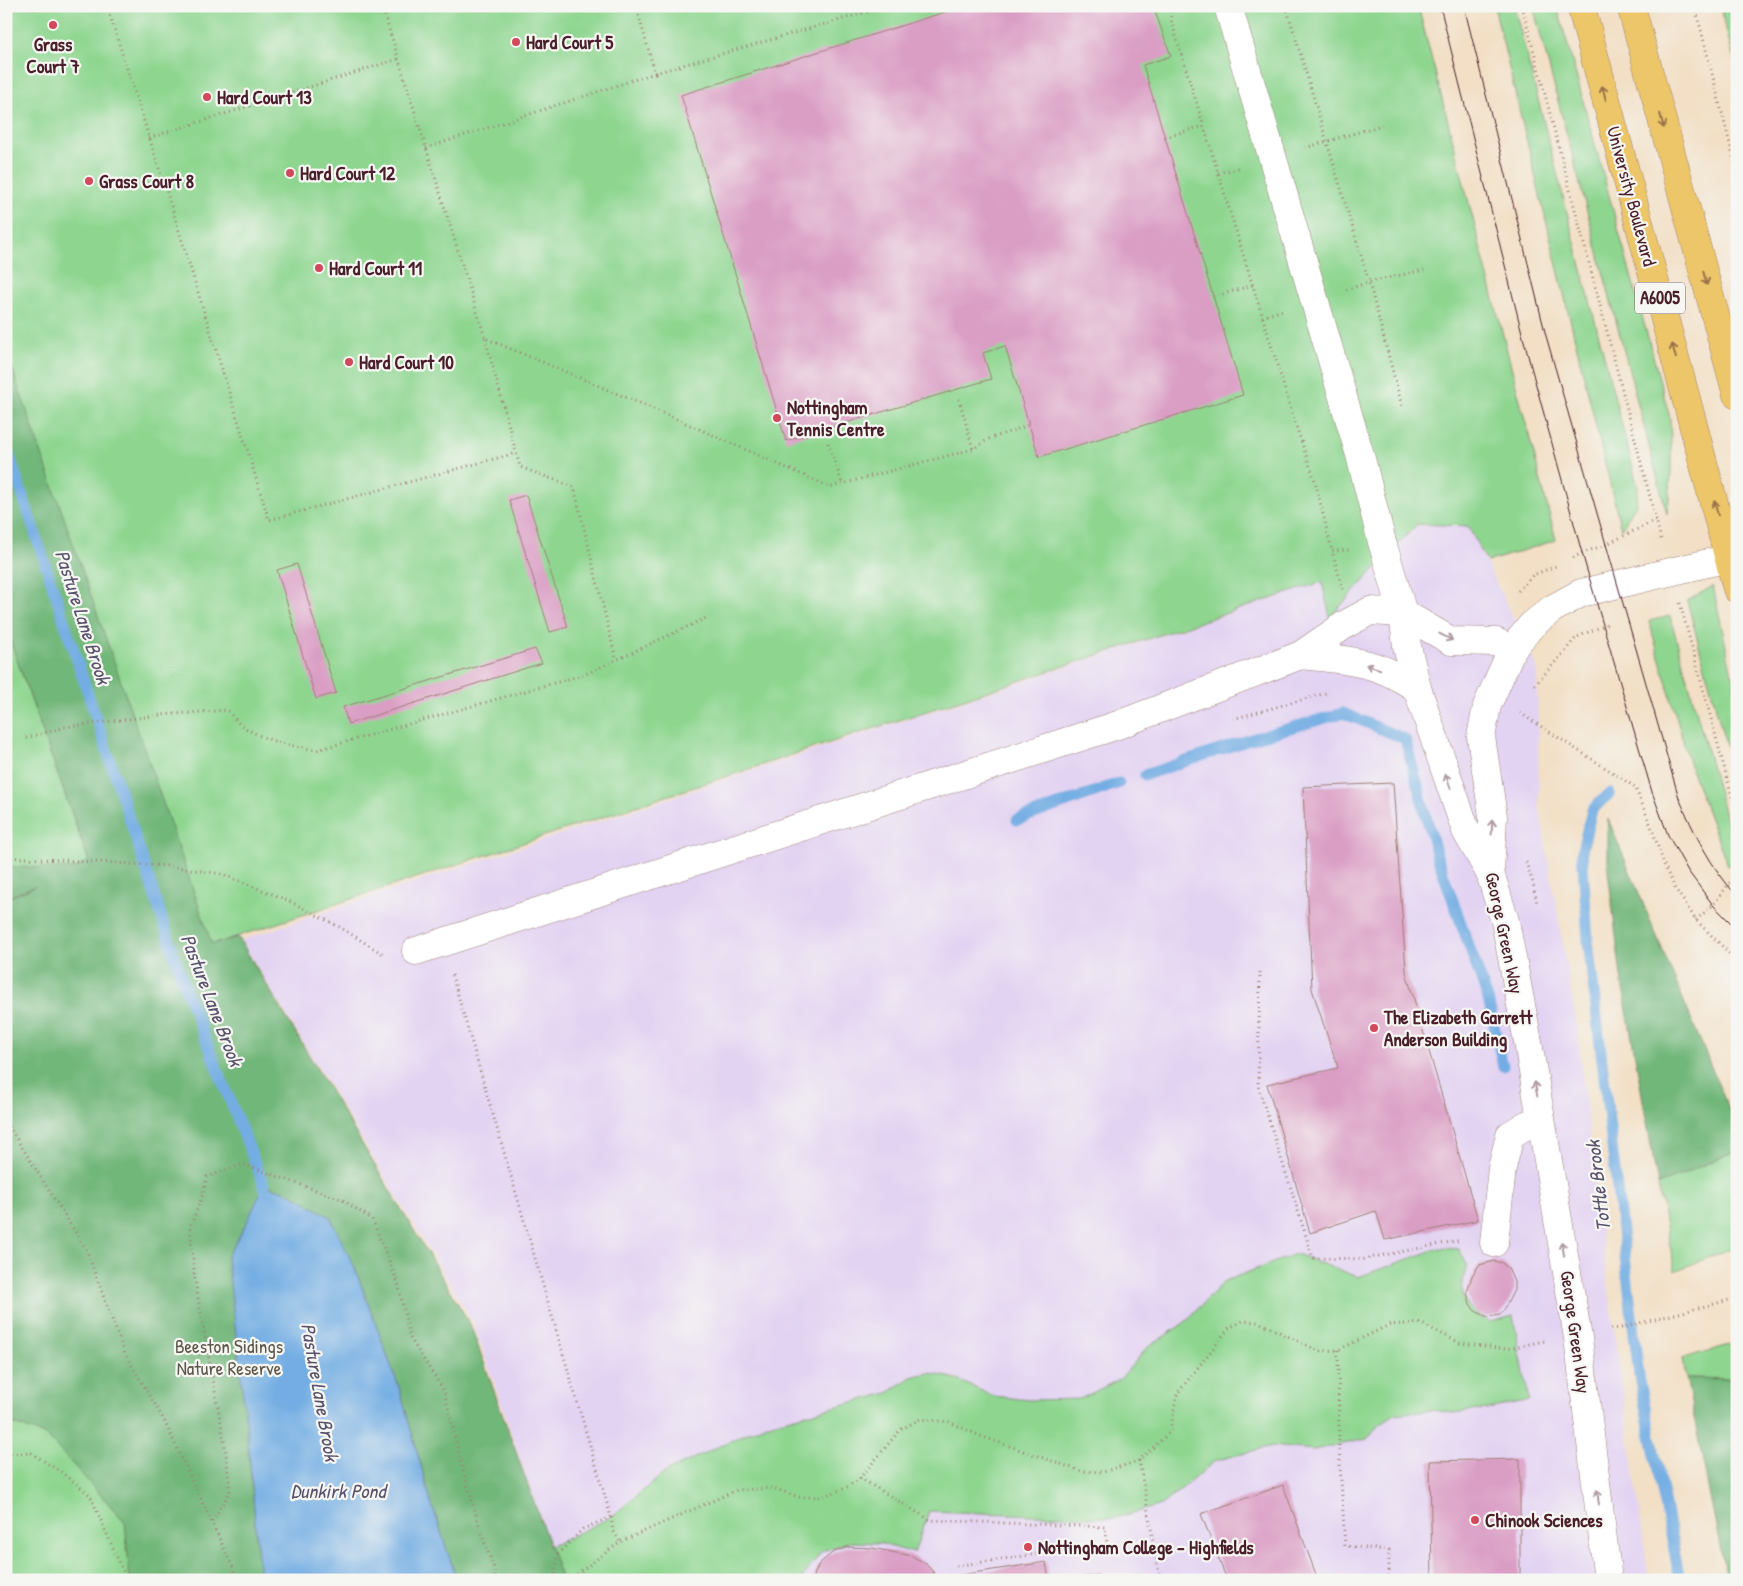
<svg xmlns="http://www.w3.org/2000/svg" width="1743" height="1586" font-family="'Patrick Hand',sans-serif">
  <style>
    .built { fill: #e3d3f2 }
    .green { fill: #8ed690; stroke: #6c7a5e }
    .forest { fill: #72b77a; stroke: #5e6b52 }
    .water { fill: #73ade3; stroke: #5e6687 }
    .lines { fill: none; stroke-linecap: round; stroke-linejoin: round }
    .stream { stroke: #73ade3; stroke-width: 11 }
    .building { fill: #da9dc4 }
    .minor-casing { stroke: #9e7f78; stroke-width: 29 }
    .major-casing { stroke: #9e7f78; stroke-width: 29 }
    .path { stroke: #9e7f78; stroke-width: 3; stroke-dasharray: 1 4; stroke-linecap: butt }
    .minor { stroke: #fff; stroke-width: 28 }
    .major { stroke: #ecc669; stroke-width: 28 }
    .tram { stroke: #4a1f2b; stroke-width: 1 }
    .oneway { stroke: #9b724a }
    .oneway2 { stroke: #ae9aa0 }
    .poi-dot { fill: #d1495b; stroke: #f6f6f2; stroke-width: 2 }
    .labels { text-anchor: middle; stroke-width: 4.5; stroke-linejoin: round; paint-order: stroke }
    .shield { fill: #f6f6f2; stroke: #7e6067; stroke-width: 1 }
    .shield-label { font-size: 18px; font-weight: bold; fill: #4a1f2b }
    .poi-label { font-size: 19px; font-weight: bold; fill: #4a1f2b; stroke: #f6f6f2; text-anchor: start }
    .street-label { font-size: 19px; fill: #4a1f2b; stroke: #f6f6f2 }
    .park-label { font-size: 19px; fill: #5e5649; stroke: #f6f6f2 }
    .water-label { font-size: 20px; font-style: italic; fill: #58516b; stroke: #f6f6f2 }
  </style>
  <rect width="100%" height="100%" fill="#f6f6f2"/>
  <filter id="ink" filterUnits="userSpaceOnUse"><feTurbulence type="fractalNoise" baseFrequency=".02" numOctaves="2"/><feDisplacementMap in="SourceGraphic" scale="10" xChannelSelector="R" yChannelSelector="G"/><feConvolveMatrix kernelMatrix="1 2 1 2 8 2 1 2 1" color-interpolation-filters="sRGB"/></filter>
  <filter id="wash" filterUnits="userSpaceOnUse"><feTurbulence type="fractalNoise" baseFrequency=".0096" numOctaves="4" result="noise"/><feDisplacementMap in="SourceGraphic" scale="20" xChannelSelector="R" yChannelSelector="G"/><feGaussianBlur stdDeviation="1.12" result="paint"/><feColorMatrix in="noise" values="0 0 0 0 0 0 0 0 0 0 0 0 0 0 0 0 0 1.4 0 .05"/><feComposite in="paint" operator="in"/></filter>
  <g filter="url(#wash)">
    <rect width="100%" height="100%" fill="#f2dfc5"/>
    <path class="built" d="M1417 524 1468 526 1537 666 1539 805 1577 1029 1603 1248 1649 1580H562L473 1322 241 940 1323 582 1330 616Z"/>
    <g class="green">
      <path d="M6 6H1418L1556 540 1487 562 1468 526 1417 524 1330 617 1322 582 226 940 238 937 470 1324 549 1547 611 1517 667 1471 764 1425 888 1393 911 1377 929 1373 953 1378 993 1396 1029 1400 1080 1399 1120 1379 1147 1348 1184 1323 1225 1281 1296 1254 1358 1277 1439 1248 1459 1249 1467 1265C1458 1297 1461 1305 1490 1322L1513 1316 1529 1400 1488 1409 1453 1413 1431 1410 1395 1414 1378 1425 1367 1439 1314 1450 1271 1446 1215 1461 1162 1505 1115 1518 929 1511 914 1553 878 1543 850 1542 822 1551 801 1580H6V899L92 864 6 623Z"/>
      <path d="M1494 6H1514L1638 488 1636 504 1621 529Z"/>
      <path d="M1533 6H1557L1670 418C1672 451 1672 482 1667 514Z"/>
      <path d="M1720 6H1737V71Z"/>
      <path d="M1713 586 1737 698V786L1687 601Z"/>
      <path d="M1670 616 1726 819 1736 861 1728 866 1691 769 1649 621Z"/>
      <path d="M6 629 89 862 6 898Z"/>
      <path d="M1737 1150V1246L1675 1271 1658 1185Z"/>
      <path d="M1737 1343V1379L1686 1378 1683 1358Z"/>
    </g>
    <g class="forest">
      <path d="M6 351 212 944 238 937 470 1324 562 1580H457L431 1502 400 1390 354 1266 290 1193 265 1185 246 1224 248 1439 260 1580H130L125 1522 47 1436 6 1421V899L35 886 6 898V866L74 869 89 861 6 629Z"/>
      <path d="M1608 819 1737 1129V1150L1658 1185 1621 977 1608 871Z"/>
      <path d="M1686 1378 1737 1379V1580H1727Z"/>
    </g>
    <path class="water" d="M264 1185 290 1193 330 1217 354 1266 400 1390 431 1502 457 1580H260L248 1439 227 1257 246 1224Z"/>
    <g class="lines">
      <g class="stream">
        <path d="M6 445 186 991 264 1185 267 1199"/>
        <path d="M1145 775 1255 738 1343 713 1405 739 1437 856 1488 999 1503 1066"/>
        <path d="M1610 793 1592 810 1582 850 1588 941 1639 1376 1680 1580"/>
        <path d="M1017 820 1119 783"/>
      </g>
    </g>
    <g id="blocks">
      <g class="building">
        <path d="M964 6H1153L1171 56 1143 65 1243 395 1039 457 1005 346 983 353 991 379 786 441 681 95Z"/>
        <path d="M526 495 568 627 550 632 509 500Z"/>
        <path d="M297 564 336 693 316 699 277 570Z"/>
        <path d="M535 649 542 663 348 724 343 707Z"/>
        <path d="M1393 783 1406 972 1478 1220 1385 1240 1376 1211 1310 1233 1267 1084 1338 1068 1312 989 1303 787Z"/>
        <path d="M1494 1261 1502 1263 1508 1268 1514 1282V1290L1504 1310 1500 1315 1488 1317 1475 1311 1470 1304 1467 1292 1472 1276 1479 1265Z"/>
        <path d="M1520 1459V1580H1432L1430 1461Z"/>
        <path d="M1283 1485 1318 1580H1227L1201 1514Z"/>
        <path d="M847 1547 872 1548 912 1556 925 1563 934 1573 938 1580H812L819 1564 832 1553Z"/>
        <path d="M1046 1562 1049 1580H953V1576Z"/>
        <path d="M1098 1575V1580H1071V1579Z"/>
      </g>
    </g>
  </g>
  <g filter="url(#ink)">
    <use href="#blocks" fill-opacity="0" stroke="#9e7f78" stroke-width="1"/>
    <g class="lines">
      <defs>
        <g id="minor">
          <path d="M1228 6 1360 455 1382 542 1403 613 1407 646 1417 688 1466 831 1490 873"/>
          <path d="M1301 655C1325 658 1351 659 1375 667 1390 671 1403 680 1417 688"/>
          <path d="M416 951 1115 726 1301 655 1346 624 1370 611 1403 613 1451 641 1496 642 1512 649"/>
          <path d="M1494 1243 1502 1168 1510 1135 1528 1124 1541 1122"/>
          <path d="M1608 1580 1578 1338 1528 1042 1505 921 1490 873 1493 816 1481 737 1487 706 1512 649 1532 625 1552 609 1581 593 1729 558"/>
        </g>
        <g id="major">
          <path d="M1581 6 1737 589"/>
          <path d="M1631 6 1737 395"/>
        </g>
      </defs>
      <use href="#minor" class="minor-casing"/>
      <use href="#major" class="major-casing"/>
      <g class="path">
        <path d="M107 6 174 215 269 520 516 453"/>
        <path d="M382 6 485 338 656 410 830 487 973 449 989 439 1029 425"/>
        <path d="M867 6 868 13"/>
        <path d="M1171 6V20L1297 429 1315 481 1332 551"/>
        <path d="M1286 6 1369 282 1402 406"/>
        <path d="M1522 6 1661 539"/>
        <path d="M1695 6 1737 172"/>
        <path d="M384 12 404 6"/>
        <path d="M655 73 888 6"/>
        <path d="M1165 137 1203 126"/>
        <path d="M149 138 398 59"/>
        <path d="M426 148 655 73 636 6"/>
        <path d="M1305 148 1382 125"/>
        <path d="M1218 173 1241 167"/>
        <path d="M1346 290 1369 282 1424 270"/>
        <path d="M1213 297 1253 285"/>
        <path d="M1262 317 1283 310"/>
        <path d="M485 338 520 467 574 487 616 659"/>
        <path d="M959 399 973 449"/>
        <path d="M828 443 842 483"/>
        <path d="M1573 558 1582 553 1605 545 1656 520"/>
        <path d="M1343 589 1332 551 1350 550"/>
        <path d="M1518 591 1533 575 1556 566"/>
        <path d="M1680 603 1737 815"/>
        <path d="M1535 685 1577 637 1610 623"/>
        <path d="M1520 713 1635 787 1651 826 1665 867 1675 888 1696 920 1737 961"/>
        <path d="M1233 719 1326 693"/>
        <path d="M26 738 65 727 161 715 227 710C232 715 236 721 241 725 263 741 291 746 317 750L586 674 706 618"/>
        <path d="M6 857 169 866 222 874 287 900 338 926 383 954"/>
        <path d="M1526 862 1533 883 1537 904"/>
        <path d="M1696 920 1713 905 1737 873"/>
        <path d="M1260 972 1258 1086 1313 1258 1364 1259 1461 1240"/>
        <path d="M452 975 611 1517 583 1529 558 1554 555 1575 557 1580"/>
        <path d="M6 1122 86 1249 125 1354 164 1420 234 1570V1580"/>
        <path d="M1611 1329 1621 1328 1737 1298"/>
        <path d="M1338 1350 1339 1447 1345 1546 1389 1550V1580"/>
        <path d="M6 1454 31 1453 61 1472 90 1495 122 1569 129 1580"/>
        <path d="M1139 1460 1160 1580"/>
        <path d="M860 1478 930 1520 1105 1527 1107 1544 955 1566"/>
        <path d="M611 1517 613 1530 620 1542"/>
        <path d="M212 1521 230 1492 226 1452 195 1281 190 1227 202 1197 207 1177 243 1164 341 1199 372 1219 398 1283 410 1338 444 1391 463 1470 483 1538 494 1568 495 1580"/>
        <path d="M569 1580 620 1542 737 1490 773 1488 799 1497H821L846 1488 860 1478 900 1430 920 1419 949 1422 983 1437 1081 1471 1103 1472 1138 1461 1170 1432 1177 1394 1229 1328 1243 1321 1258 1322 1319 1351 1338 1350 1389 1325 1420 1323 1460 1343 1506 1349 1544 1341"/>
      </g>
      <use href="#minor" class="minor"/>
      <use href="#major" class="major"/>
      <g class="tram">
        <path d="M1440 6 1524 341 1582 553 1652 792 1668 835 1688 871 1713 905 1737 929"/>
        <path d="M1464 6 1546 336 1679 798C1694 833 1710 866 1737 896"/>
      </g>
    </g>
    <defs><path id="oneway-shaft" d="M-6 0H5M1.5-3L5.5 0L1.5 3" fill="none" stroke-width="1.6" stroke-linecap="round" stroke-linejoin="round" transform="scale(1.25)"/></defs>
    <g class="oneway">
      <use href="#oneway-shaft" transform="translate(1604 93) rotate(-105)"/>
      <use href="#oneway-shaft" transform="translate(1662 121) rotate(75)"/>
      <use href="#oneway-shaft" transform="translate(1705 278) rotate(75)"/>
      <use href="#oneway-shaft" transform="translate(1674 351) rotate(-105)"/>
      <use href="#oneway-shaft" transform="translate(1716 508) rotate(-105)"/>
    </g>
    <g class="oneway2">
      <use href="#oneway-shaft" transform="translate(1446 637) rotate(27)"/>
      <use href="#oneway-shaft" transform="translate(1373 667) rotate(-163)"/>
      <use href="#oneway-shaft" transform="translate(1448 781) rotate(-109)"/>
      <use href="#oneway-shaft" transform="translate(1492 827) rotate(-87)"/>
      <use href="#oneway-shaft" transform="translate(1536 1089) rotate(-100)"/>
      <use href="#oneway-shaft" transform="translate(1563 1249) rotate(-100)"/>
      <use href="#oneway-shaft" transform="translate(1598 1497) rotate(-97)"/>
    </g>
  </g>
  <g class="poi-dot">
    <circle cx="53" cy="25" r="5"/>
    <circle cx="516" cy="42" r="5"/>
    <circle cx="207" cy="97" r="5"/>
    <circle cx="290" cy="173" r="5"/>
    <circle cx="89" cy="181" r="5"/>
    <circle cx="319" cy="268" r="5"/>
    <circle cx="349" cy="362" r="5"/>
    <circle cx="777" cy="418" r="5"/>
    <circle cx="1374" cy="1028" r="5"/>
    <circle cx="1475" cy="1520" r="5"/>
    <circle cx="1028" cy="1547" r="5"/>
  </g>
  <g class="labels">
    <rect class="shield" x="1635" y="282.5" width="50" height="31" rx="4"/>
    <g class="shield-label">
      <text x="1660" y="304">A6005</text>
    </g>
    <g class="poi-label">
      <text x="526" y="49">Hard Court 5</text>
      <text x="53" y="51" text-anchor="middle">Grass<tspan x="53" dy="22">Court 7</tspan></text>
      <text x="217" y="104">Hard Court 13</text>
      <text x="300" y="180">Hard Court 12</text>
      <text x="99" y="188">Grass Court 8</text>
      <text x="329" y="275">Hard Court 11</text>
      <text x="359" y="369">Hard Court 10</text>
      <text x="787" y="414">Nottingham<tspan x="787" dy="22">Tennis Centre</tspan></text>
      <text x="1384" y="1024">The Elizabeth Garrett<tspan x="1384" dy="22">Anderson Building</tspan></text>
      <text x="1485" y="1527">Chinook Sciences</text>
      <text x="1038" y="1554">Nottingham College - Highfields</text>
    </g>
    <g class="street-label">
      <text transform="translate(1632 196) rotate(75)" y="7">University Boulevard</text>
      <text transform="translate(1505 933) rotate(78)" y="7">George Green Way</text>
      <text transform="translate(1576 1332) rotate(82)" y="7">George Green Way</text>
    </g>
    <g class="park-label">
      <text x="229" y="1353">Beeston Sidings<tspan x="229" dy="22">Nature Reserve</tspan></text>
    </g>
    <g class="water-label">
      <text transform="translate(83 617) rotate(72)" y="7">Pasture Lane Brook</text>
      <text transform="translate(212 1000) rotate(69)" y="7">Pasture Lane Brook</text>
      <text transform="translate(1598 1186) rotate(-97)" y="7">Tottle Brook</text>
      <text transform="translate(320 1392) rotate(80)" y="7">Pasture Lane Brook</text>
      <text x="338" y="1498">Dunkirk Pond</text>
    </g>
  </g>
  <rect width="1743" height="1586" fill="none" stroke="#f6f6f2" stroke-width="25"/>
</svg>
